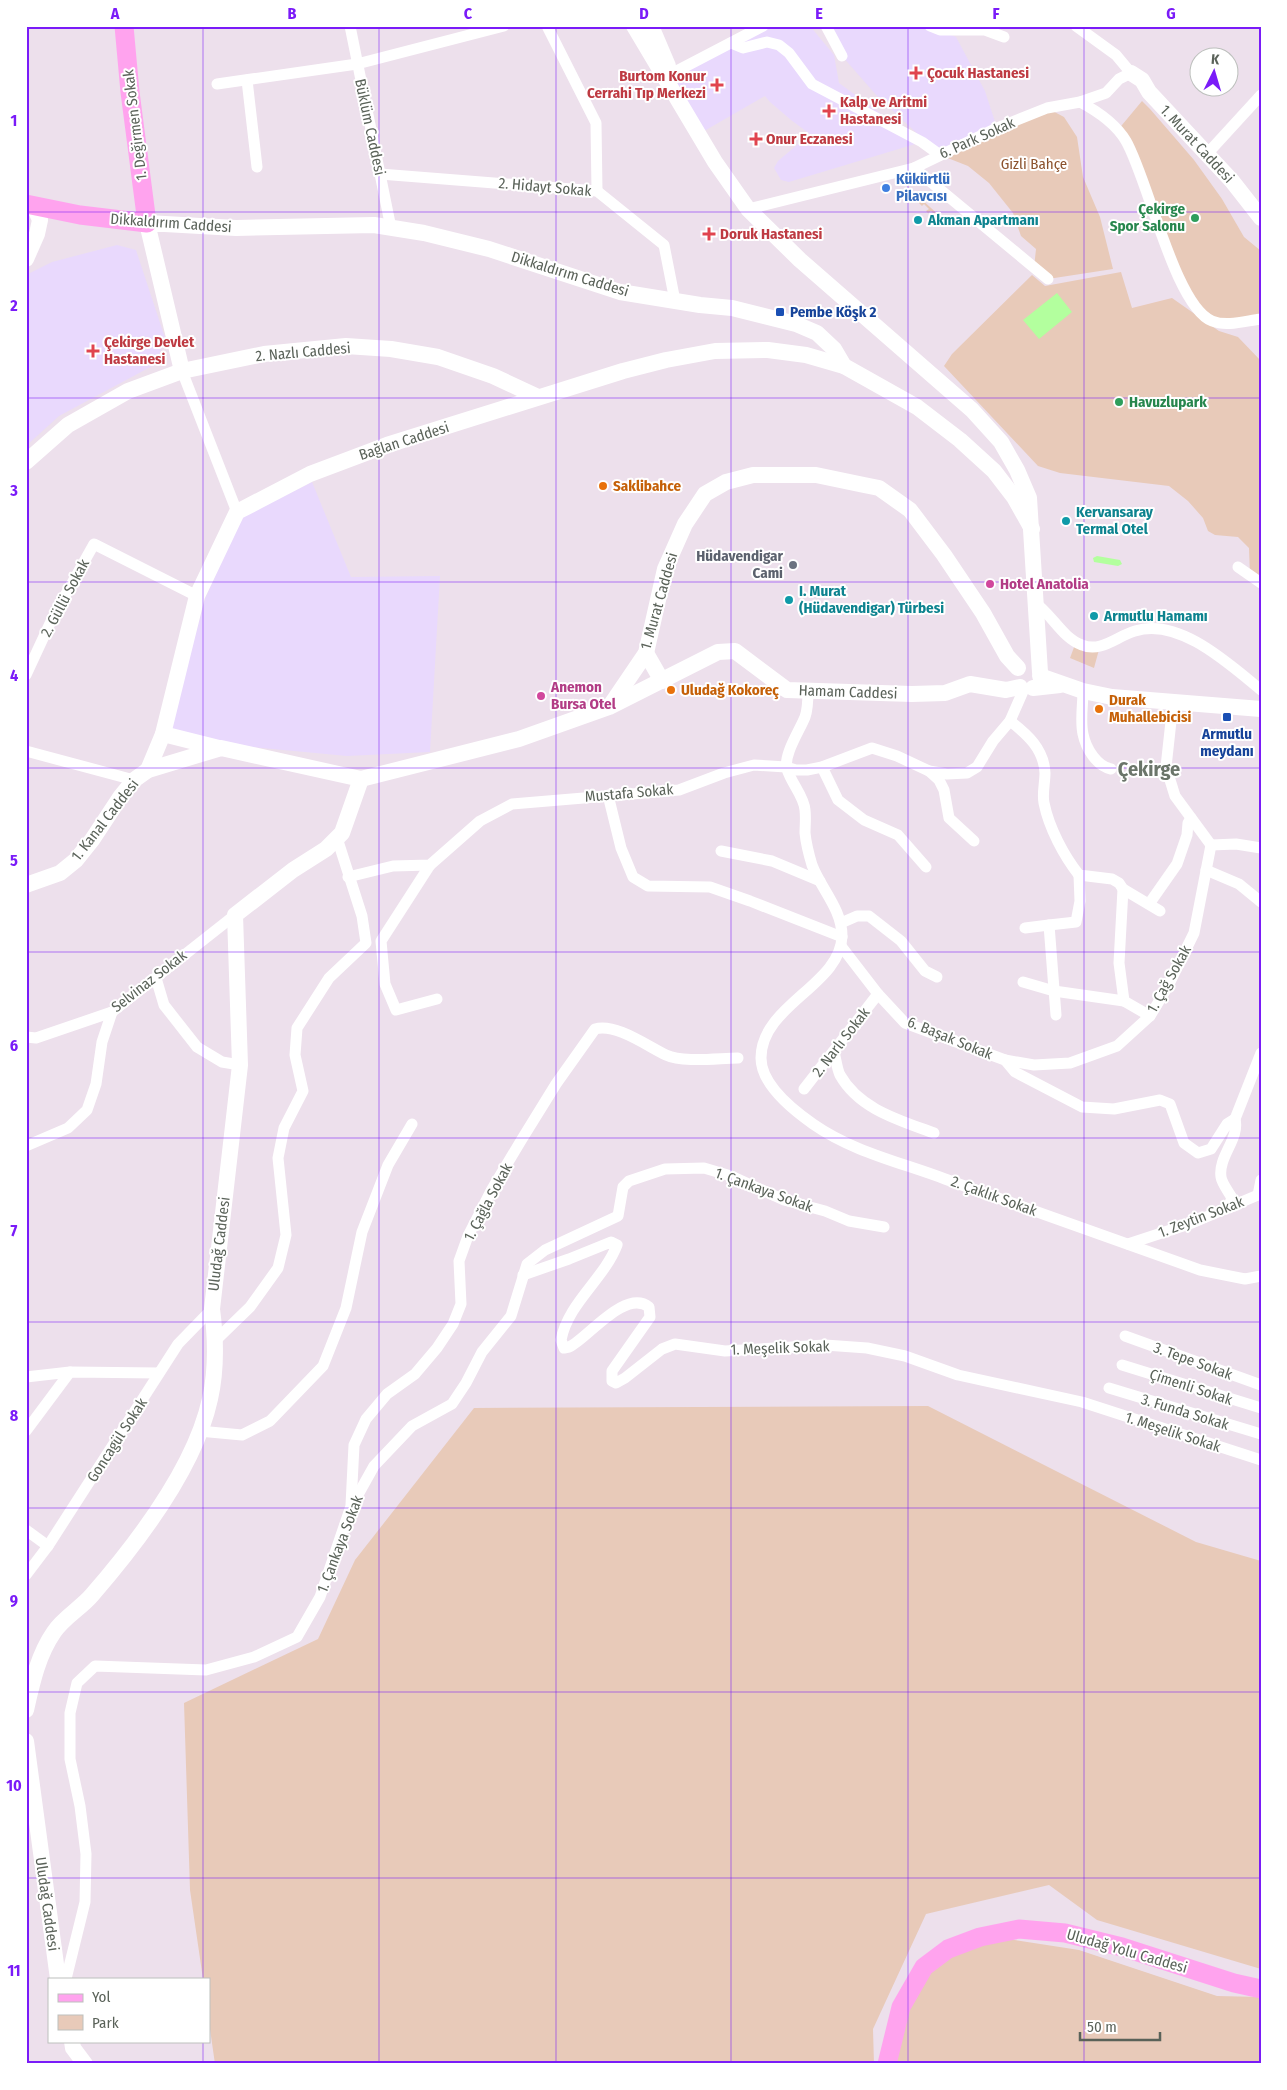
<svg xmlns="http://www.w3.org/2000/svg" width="1287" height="2090" font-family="'Fira Sans Condensed',sans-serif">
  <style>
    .medical { fill: #e9d9fd }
    .green { fill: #e8cab9 }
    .water { fill: #b3ff9e }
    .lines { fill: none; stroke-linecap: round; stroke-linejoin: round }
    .street { stroke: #fff; stroke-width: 11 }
    .secondary { stroke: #fff; stroke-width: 16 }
    .primary { stroke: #ffa3ee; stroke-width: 19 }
    .grid { fill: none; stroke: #7a1bf8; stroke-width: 1; stroke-opacity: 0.55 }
    .health-dot { fill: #e0444e; stroke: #fff; stroke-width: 2 }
    .shop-dot { fill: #3f7fe0; stroke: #fff; stroke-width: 2 }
    .leisure-dot { fill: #2e9e5b; stroke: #fff; stroke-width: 2 }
    .culture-dot { fill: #0f9aa8; stroke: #fff; stroke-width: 2 }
    .transit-dot { fill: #1a4fb4; stroke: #fff; stroke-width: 2 }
    .food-dot { fill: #e8710a; stroke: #fff; stroke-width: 2 }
    .worship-dot { fill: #6b7280; stroke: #fff; stroke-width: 2 }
    .hotel-dot { fill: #d1479c; stroke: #fff; stroke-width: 2 }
    .labels { text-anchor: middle; stroke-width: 4; stroke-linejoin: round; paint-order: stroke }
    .health-label { font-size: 15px; font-weight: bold; fill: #be3a42; stroke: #fff; text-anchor: start }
    .street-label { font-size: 15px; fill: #5a6259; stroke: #fff }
    .park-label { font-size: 15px; fill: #8c532e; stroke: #fff }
    .shop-label { font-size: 15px; font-weight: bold; fill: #366cbe; stroke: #fff; text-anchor: start }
    .leisure-label { font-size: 15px; font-weight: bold; fill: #27864d; stroke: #fff; text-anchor: end }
    .culture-label { font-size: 15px; font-weight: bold; fill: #0d838f; stroke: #fff; text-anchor: start }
    .transit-label { font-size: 15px; font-weight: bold; fill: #164399; stroke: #fff; text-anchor: start }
    .food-label { font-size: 15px; font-weight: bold; fill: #c56008; stroke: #fff; text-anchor: start }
    .worship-label { font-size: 15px; font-weight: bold; fill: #5b616d; stroke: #fff; text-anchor: end }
    .hotel-label { font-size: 15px; font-weight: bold; fill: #b23c85; stroke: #fff; text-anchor: start }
    .district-label { font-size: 20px; font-weight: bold; fill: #6b756a; stroke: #fff }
    .neatline { fill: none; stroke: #7a1bf8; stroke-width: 2 }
    .grid-label { font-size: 16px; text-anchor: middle; font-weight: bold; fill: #7a1bf8 }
  </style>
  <rect width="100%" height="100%" fill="#ede0ec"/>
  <g class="medical">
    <path d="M763 26H810L834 55 839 83 913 137 922 142 789 182 781 180 774 168 778 161 810 134 791 120 770 102 765 96 699 134 671 74Z"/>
    <path d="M826 26H930L956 37 985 91 997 128 940 155 877 96 842 56Z"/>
    <path d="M117 245 136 250 165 338 156 364 59 416 26 446V275L52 262Z"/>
    <path d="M312 482 351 577 440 576 430 752 347 756 242 746 170 730 205 599 241 518Z"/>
  </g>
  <g class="green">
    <path d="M1142 101 1150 109 1194 160 1222 199 1244 237 1261 251V319L1223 324 1188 297 1117 131Z"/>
    <path d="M1047 108 1064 117 1077 137 1083 177 1100 217 1113 269 1048 279 1034 268 1036 249 1021 236 1013 213 989 183 968 166 940 155Z"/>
    <path d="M918 196 943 219 941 225 932 216 934 214 931 211 928 213 926 211 929 209 924 204 922 206 915 199Z"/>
    <path d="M1121 272 1132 308 1172 298 1219 331 1238 337 1261 361V583L1250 575 1249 548 1238 537 1215 535 1208 531 1203 518 1188 501 1169 486 1060 473 1038 466 944 366 952 354 1032 275 1045 286Z"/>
    <path d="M1076 642 1100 646 1094 668 1070 658Z"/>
    <path d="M928 1406 1196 1542 1261 1561V1969L1097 1920 1049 1885 926 1914 873 2029 874 2064H215L209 2022V1979H203L190 1890 184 1703 318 1639 355 1560 474 1408Z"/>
    <path d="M1001 1938 1079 1950 1217 1996 1261 1997V2064H894L904 2019 926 1976 942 1962 964 1950Z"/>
  </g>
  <g class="water">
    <path d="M1057 293 1072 312 1039 339 1023 320Z"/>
    <path d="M1097 556 1120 560 1122 564 1118 566 1094 562 1093 558Z"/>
  </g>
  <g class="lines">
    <g class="street">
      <path d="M350 26 391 228"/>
      <path d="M547 26 596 123 597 191"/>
      <path d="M826 26 842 56"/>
      <path d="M930 26 940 30H985L1004 37"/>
      <path d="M731 43 743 48 767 42 779 45 789 53 812 84 922 142 940 155"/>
      <path d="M671 74 763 26"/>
      <path d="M247 80 257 167"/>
      <path d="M217 84 357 64 504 26"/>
      <path d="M1080 102C1097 111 1116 124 1126 141 1148 179 1175 306 1212 321 1227 327 1245 321 1261 319"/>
      <path d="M1207 154 1261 95"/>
      <path d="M914 168 1048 279"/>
      <path d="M380 174 597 191 664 245 675 301"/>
      <path d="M748 209 914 168 997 128 1047 108 1080 102 1106 93 1119 79 1131 73 1116 55 1076 26"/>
      <path d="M182 371 237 512"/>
      <path d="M1238 567 1261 583"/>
      <path d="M1034 602C1052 614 1062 638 1082 645 1101 653 1117 636 1135 631 1179 617 1229 664 1261 690"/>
      <path d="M26 675 52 619 94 544 197 596"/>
      <path d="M808 690C808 699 808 709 805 717 800 730 783 755 787 769 791 783 804 796 805 810 806 818 805 826 805 833 806 843 809 855 812 865 821 889 842 909 842 936 841 985 761 1005 761 1058 761 1085 793 1110 813 1124 853 1152 900 1162 945 1179 1030 1209 1115 1239 1200 1270L1245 1279 1261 1276"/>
      <path d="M1083 691C1083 704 1080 721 1083 734 1086 749 1097 766 1111 769"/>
      <path d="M1173 703 1166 767 1175 796 1211 845"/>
      <path d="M1010 721C1027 734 1044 749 1045 773 1045 783 1042 794 1044 803 1049 828 1064 856 1079 875L1112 879 1119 883 1123 889 1160 911"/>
      <path d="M26 751 134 780"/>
      <path d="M822 767 838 800 864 820 898 835 926 867"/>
      <path d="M929 771 939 780 944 790 949 818 974 841"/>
      <path d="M608 795 621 848 633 877 648 886 710 887 750 901 842 937"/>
      <path d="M1211 845 1236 844 1261 848"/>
      <path d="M721 851 772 861 820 881"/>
      <path d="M430 865 381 941 385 984 396 1010 437 999"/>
      <path d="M1206 870 1239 884 1261 902"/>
      <path d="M348 877 393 866 430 865 480 821 512 804 679 790 724 773 754 765 786 767 796 770H807L822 767 872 748 897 756 929 771 947 774 967 773 977 767 993 741 1010 721 1024 689"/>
      <path d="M1123 889 1119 963 1124 1001 1150 1016"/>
      <path d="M1149 904 1177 864 1187 835 1188 823 1191 818"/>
      <path d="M841 923 857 916H869L901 941 925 971 937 977"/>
      <path d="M1025 928 1049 925"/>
      <path d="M841 946 878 994 905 1023 1005 1060 1015 1072 1082 1107 1114 1109 1160 1100 1170 1104 1184 1143 1198 1153 1211 1149 1227 1124 1235 1119C1240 1139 1218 1156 1221 1177 1222 1184 1229 1192 1232 1198L1228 1208"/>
      <path d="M156 978 164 1005 197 1047 222 1062 240 1065"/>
      <path d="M1023 982 1054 991 1124 1001"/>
      <path d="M1056 1015 1049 925 1076 922 1080 901 1079 875"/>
      <path d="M26 1037 36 1038 112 1012 235 915"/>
      <path d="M834 1052C836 1059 837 1069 840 1075 859 1109 899 1120 934 1133"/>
      <path d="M1005 1060 1034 1065 1070 1063 1117 1046 1150 1016 1167 988 1194 933 1211 845"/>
      <path d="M804 1089 878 994"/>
      <path d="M1235 1119 1261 1053"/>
      <path d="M26 1146 68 1128 87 1110 96 1084 102 1042 112 1012"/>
      <path d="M1128 1244 1192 1223 1258 1195 1261 1180"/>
      <path d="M523 1275 569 1259 611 1242 617 1245C604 1279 568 1303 561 1340L564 1348 569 1347C587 1339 625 1288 649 1307L650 1317 612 1371V1381L616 1383 625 1378 662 1349 675 1344 725 1351 825 1345 867 1348 905 1356 958 1375 1082 1402 1261 1460"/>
      <path d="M1125 1336 1261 1385"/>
      <path d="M216 1340 250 1307 278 1268 286 1235 278 1158 284 1128 303 1091 295 1055 297 1028 329 978 366 943 362 916 337 838"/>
      <path d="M1122 1365 1261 1408"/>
      <path d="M26 1377 70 1372"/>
      <path d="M1109 1388 1261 1434"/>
      <path d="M26 1431 70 1372 159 1373"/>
      <path d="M199 1431 242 1435 270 1421 323 1366 346 1308 362 1232 388 1165 412 1124"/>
      <path d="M351 1505 354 1445 366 1419 387 1394 415 1374 437 1348 453 1324 461 1304 459 1261 468 1236 492 1189 522 1139 556 1084 595 1029C616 1023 647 1046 666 1055 683 1063 719 1058 738 1058"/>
      <path d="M26 1530 48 1546"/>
      <path d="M26 1575 48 1546 178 1344 212 1309"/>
      <path d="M66 1979 85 1902 86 1854 80 1806 70 1759V1713L77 1683 95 1666 206 1670 254 1657 297 1637 320 1597 350 1509 374 1466 412 1426 452 1404 466 1383 482 1352 511 1316 527 1264 545 1250 618 1216 623 1187 629 1181 665 1169 704 1168 731 1176 784 1200 825 1211 849 1221 884 1227"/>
    </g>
    <g class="secondary">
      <path d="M634 26 715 162 748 209 800 260 972 410 1001 442 1017 470 1029 498 1040 672"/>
      <path d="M651 26 668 66"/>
      <path d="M1131 73 1142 80 1149 92 1232 181 1261 218"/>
      <path d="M26 259 37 234 40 220 34 206"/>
      <path d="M182 371 147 223 236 228 374 225 424 233 489 249 620 292 700 305 732 308 796 324 817 333 834 349 844 366 917 407 960 440 994 471 1014 497 1032 529"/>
      <path d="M26 462 68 425 128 391 182 371 264 354 346 346 391 349 438 357 493 376 538 397"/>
      <path d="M646 653 662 681"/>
      <path d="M1040 676 1083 691 1112 697 1261 709"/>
      <path d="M1033 688 1060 685"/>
      <path d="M610 706 646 653 665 569 685 524 705 494 726 482 753 475H816L864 485 879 488 910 510 944 555 983 613 1007 656 1018 668"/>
      <path d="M163 734 219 748"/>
      <path d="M148 770 163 734 197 596 237 512 310 474 387 445 623 371 666 360 715 351 768 350 806 355 844 366"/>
      <path d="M26 885 60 873 76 860 92 840 121 796 134 780 148 770 221 748 361 779 519 739 609 707 718 652 735 651 787 690 912 694 945 693 970 684 1006 690 1020 687"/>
      <path d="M26 1710C32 1683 38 1655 54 1632 63 1618 81 1608 92 1595 138 1542 195 1468 210 1399 217 1368 216 1339 212 1309L240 1065 235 915 293 870 326 849 342 833 361 779"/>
      <path d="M26 1741 58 1979"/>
      <path d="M72 2041 73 2048 85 2064"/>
    </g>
    <g class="primary">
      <path d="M26 204 80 215 147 223 130 92 124 26"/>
      <path d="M887 2064 901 2007 924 1967 948 1949 980 1937 1019 1929 1065 1933 1122 1947 1234 1983 1261 1989"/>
    </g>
  </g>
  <path class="grid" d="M203 26V1979M379 26V2064M556 26V2064M731 26V2064M908 26V2064M1084 26V2064M26 212H1261M26 398H1261M26 582H1261M26 768H1261M26 952H1261M26 1138H1261M26 1322H1261M26 1508H1261M26 1692H1261M26 1878H1261M203 2041V2064"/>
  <g class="health-dot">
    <path d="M913.5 65.5h5v5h5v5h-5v5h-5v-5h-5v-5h5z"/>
    <path d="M714.5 77.5h5v5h5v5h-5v5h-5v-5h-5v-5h5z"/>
    <path d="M826.5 103.5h5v5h5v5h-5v5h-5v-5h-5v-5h5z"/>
    <path d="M753.5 131.5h5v5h5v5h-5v5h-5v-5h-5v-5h5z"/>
    <path d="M706.5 226.5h5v5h5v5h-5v5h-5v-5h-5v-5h5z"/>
    <path d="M90.5 343.5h5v5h5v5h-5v5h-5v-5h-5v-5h5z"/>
  </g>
  <circle class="shop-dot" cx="886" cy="188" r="5"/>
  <g class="leisure-dot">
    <circle cx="1195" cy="218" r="5"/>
    <circle cx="1119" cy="402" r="5"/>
  </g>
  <g class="culture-dot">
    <circle cx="918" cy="220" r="5"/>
    <circle cx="1066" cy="521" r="5"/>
    <circle cx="789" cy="600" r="5"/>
    <circle cx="1094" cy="616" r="5"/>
  </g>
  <g class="transit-dot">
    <rect x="775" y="307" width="10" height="10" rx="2.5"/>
    <rect x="1222" y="712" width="10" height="10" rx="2.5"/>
  </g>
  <g class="food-dot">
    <circle cx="603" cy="486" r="5"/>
    <circle cx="671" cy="690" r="5"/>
    <circle cx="1099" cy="709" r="5"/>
  </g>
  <circle class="worship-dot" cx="793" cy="565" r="5"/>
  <g class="hotel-dot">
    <circle cx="990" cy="584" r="5"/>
    <circle cx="541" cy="696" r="5"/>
  </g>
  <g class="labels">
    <g class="health-label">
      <text x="927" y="78">Çocuk Hastanesi</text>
      <text x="706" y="81" text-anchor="end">Burtom Konur<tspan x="706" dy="17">Cerrahi Tıp Merkezi</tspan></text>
      <text x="840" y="107">Kalp ve Aritmi<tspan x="840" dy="17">Hastanesi</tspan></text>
      <text x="766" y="144">Onur Eczanesi</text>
      <text x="720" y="239">Doruk Hastanesi</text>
      <text x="104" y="347">Çekirge Devlet<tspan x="104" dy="17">Hastanesi</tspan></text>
    </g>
    <g class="street-label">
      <text transform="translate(135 125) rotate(-97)" y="5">1. Değirmen Sokak</text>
      <text transform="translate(370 127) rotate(78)" y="5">Büklüm Caddesi</text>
      <text transform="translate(977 138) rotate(-24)" y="5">6. Park Sokak</text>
      <text transform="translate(1197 144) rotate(47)" y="5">1. Murat Caddesi</text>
      <text transform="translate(545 187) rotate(5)" y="5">2. Hidayt Sokak</text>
      <text transform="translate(171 223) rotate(4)" y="5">Dikkaldırım Caddesi</text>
      <text transform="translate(570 274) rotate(17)" y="5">Dikkaldırım Caddesi</text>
      <text transform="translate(303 352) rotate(-5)" y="5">2. Nazlı Caddesi</text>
      <text transform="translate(404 441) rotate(-18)" y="5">Bağlan Caddesi</text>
      <text transform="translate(65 598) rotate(-62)" y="5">2. Güllü Sokak</text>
      <text transform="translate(659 601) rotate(-74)" y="5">1. Murat Caddesi</text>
      <text transform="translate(848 692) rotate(2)" y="5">Hamam Caddesi</text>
      <text transform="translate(629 793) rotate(-5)" y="5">Mustafa Sokak</text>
      <text transform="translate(105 820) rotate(-52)" y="5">1. Kanal Caddesi</text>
      <text transform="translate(1169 979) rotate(-61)" y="5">1. Çağ Sokak</text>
      <text transform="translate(149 981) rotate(-38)" y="5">Selvinaz Sokak</text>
      <text transform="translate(950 1038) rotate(22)" y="5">6. Başak Sokak</text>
      <text transform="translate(841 1042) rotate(-52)" y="5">2. Narlı Sokak</text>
      <text transform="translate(764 1190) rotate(20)" y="5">1. Çankaya Sokak</text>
      <text transform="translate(994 1196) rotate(20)" y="5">2. Çaklık Sokak</text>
      <text transform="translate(488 1202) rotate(-62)" y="5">1. Çağla Sokak</text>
      <text transform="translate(1201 1217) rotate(-21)" y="5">1. Zeytin Sokak</text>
      <text transform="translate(219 1244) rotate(-83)" y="5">Uludağ Caddesi</text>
      <text transform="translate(780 1348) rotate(-2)" y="5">1. Meşelik Sokak</text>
      <text transform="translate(1193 1361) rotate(20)" y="5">3. Tepe Sokak</text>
      <text transform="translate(1191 1387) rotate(18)" y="5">Çimenli Sokak</text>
      <text transform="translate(1185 1412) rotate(17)" y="5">3. Funda Sokak</text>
      <text transform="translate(1173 1432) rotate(18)" y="5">1. Meşelik Sokak</text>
      <text transform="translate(117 1440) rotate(-57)" y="5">Goncagül Sokak</text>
      <text transform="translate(340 1544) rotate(-69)" y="5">1. Çankaya Sokak</text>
      <text transform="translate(47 1904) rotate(82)" y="5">Uludağ Caddesi</text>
      <text transform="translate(1127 1951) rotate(16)" y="5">Uludağ Yolu Caddesi</text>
    </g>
    <g class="park-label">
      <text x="1034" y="169">Gizli Bahçe</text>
    </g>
    <g class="shop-label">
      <text x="896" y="184">Kükürtlü<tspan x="896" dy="17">Pilavcısı</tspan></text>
    </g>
    <g class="leisure-label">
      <text x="1185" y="214">Çekirge<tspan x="1185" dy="17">Spor Salonu</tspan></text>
      <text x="1129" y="407" text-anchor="start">Havuzlupark</text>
    </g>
    <g class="culture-label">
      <text x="928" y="225">Akman Apartmanı</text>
      <text x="1076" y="517">Kervansaray<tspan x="1076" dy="17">Termal Otel</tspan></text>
      <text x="799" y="596">I. Murat<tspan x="799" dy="17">(Hüdavendigar) Türbesi</tspan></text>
      <text x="1104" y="621">Armutlu Hamamı</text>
    </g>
    <g class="transit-label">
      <text x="790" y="317">Pembe Köşk 2</text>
      <text x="1227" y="739" text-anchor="middle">Armutlu<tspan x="1227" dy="17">meydanı</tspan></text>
    </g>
    <g class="food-label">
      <text x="613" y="491">Saklibahce</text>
      <text x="681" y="695">Uludağ Kokoreç</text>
      <text x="1109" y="705">Durak<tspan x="1109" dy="17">Muhallebicisi</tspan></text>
    </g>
    <g class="worship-label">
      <text x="783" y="561">Hüdavendigar<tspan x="783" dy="17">Cami</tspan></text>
    </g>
    <g class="hotel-label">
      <text x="1000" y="589">Hotel Anatolia</text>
      <text x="551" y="692">Anemon<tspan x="551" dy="17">Bursa Otel</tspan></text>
    </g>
    <g class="district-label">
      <text x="1149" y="776">Çekirge</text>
    </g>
  </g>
  <rect width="1287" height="2090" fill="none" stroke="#ffffff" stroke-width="55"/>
  <rect x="48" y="1978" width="162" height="65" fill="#ffffff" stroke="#bdc0bd"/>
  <rect x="58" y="1994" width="25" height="8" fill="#ffa3ee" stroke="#bdc0bd"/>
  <text x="92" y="2002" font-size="15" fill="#5a6259">Yol</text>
  <rect x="58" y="2015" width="25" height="15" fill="#e8cab9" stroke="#bdc0bd"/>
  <text x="92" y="2028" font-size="15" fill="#5a6259">Park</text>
  <g transform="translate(1214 72) rotate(5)"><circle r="24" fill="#ffffff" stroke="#bdc0bd"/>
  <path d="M0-4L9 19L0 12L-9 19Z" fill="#7a1bf8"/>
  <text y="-8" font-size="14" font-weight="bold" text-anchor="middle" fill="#5a6259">K</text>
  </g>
  <path d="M1080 2032v8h80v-8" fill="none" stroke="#5a6259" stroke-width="2.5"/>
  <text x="1087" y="2032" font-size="15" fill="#5a6259" stroke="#ffffff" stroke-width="4" paint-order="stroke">50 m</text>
  <rect x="28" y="28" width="1232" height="2034" class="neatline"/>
  <g class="grid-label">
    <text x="115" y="19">A</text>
    <text x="292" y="19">B</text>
    <text x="468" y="19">C</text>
    <text x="644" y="19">D</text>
    <text x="819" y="19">E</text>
    <text x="996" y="19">F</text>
    <text x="1171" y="19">G</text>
    <text x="14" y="126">1</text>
    <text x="14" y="311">2</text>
    <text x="14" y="496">3</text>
    <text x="14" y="681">4</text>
    <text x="14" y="866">5</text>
    <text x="14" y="1051">6</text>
    <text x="14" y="1236">7</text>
    <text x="14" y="1421">8</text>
    <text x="14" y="1606">9</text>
    <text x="14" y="1791">10</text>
    <text x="14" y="1976">11</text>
  </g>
</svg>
